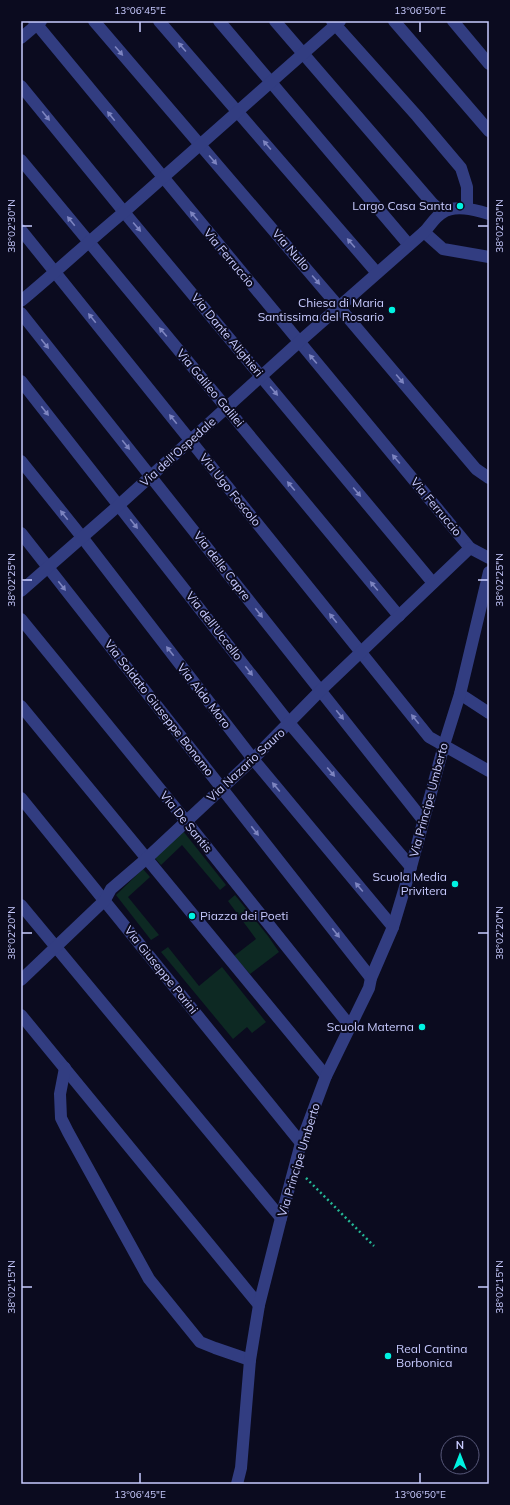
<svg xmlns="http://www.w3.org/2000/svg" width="510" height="1505" font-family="Mulish,sans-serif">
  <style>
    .green { fill: #0d2923 }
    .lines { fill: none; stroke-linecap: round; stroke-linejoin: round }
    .path { stroke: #25b795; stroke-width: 2.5; stroke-dasharray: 2 3; stroke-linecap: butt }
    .minor { stroke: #323d81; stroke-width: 12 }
    .oneway { fill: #7d84c0 }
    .ticks { fill: none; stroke: #c8cbff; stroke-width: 1.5 }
    .poi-dot { fill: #00f3e2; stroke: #0b0b1f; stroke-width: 1.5 }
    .labels { text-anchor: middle; stroke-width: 4; stroke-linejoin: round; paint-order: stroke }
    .poi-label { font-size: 12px; fill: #c8cbff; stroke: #0b0b1f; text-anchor: end }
    .street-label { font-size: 12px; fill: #c8cbff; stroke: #0b0b1f }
    .neatline { fill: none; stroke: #c8cbff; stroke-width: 1.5 }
    .ticks-label { font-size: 10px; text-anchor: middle; fill: #c8cbff }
  </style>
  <rect width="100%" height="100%" fill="#0b0b1f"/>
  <g class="green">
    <path d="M183 831 226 885 220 890 182 845 161 865 155 858Z"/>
    <path d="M143 869 150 877 128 897 159 935 151 940 116 895Z"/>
    <path d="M235 895 268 936 279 952 250 974 234 956 256 939 228 901Z"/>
    <path d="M168 947 199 986 222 967 266 1022 252 1033 247 1027 233 1039 161 952Z"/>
  </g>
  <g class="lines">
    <path class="path" d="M306 1178 374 1246"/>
    <g class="minor">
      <path d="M34 21 470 548 489 558"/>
      <path d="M94 21 339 307 476 469 489 478"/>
      <path d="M159 21 377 273"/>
      <path d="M219 21 409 245"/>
      <path d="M275 21 432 203 442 212"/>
      <path d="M332 21 417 116 461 168 467 187V208"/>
      <path d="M394 21 489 131"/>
      <path d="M453 21 489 64"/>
      <path d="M21 38 41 21"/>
      <path d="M21 86 124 212 433 583"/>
      <path d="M21 160 399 616"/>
      <path d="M21 230 429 737 489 771"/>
      <path d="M424 232 443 249 489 257"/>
      <path d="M21 301C56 272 89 241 124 212L340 21"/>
      <path d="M21 313 423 820"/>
      <path d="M21 381 290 724 411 867"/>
      <path d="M21 461 82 537 253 759 393 927"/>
      <path d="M21 533 371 978"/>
      <path d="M21 591 119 505 299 342 424 232C430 226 435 217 442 213 455 204 475 210 489 214"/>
      <path d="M21 619 186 821 350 1026"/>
      <path d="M460 694 489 713"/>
      <path d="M21 706 326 1076"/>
      <path d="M21 798 301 1143"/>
      <path d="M21 905 281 1218"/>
      <path d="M21 980 105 900 111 889 146 859 253 759 320 691 470 548"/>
      <path d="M21 1015 259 1305"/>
      <path d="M65 1068 60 1094 61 1118 68 1132 149 1279 200 1342 215 1348 250 1360"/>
      <path d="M237 1484 241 1468 250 1360 259 1305 281 1218 301 1143 326 1076 369 988 371 978 393 927 411 867 444 745 460 694 489 572"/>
    </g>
  </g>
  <defs><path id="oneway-solid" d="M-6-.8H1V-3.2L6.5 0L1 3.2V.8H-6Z"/></defs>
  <g class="oneway">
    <use href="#oneway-solid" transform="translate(182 47) rotate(-131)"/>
    <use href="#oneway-solid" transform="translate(119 51) rotate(49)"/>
    <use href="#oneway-solid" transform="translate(46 116) rotate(51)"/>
    <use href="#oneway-solid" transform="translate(111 116) rotate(-129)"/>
    <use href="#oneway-solid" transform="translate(267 145) rotate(-131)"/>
    <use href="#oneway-solid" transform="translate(213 160) rotate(49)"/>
    <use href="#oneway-solid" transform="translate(194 216) rotate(-130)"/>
    <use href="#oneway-solid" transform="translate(71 221) rotate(-129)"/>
    <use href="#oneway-solid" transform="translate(137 227) rotate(50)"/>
    <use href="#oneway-solid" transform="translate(351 243) rotate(-131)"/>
    <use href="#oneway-solid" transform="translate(316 280) rotate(49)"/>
    <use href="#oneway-solid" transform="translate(92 318) rotate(-129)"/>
    <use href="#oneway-solid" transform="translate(163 332) rotate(-130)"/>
    <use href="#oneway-solid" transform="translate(45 344) rotate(51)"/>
    <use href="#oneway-solid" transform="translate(313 359) rotate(-130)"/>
    <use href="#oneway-solid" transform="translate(400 379) rotate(50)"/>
    <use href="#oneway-solid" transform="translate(274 391) rotate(50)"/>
    <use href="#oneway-solid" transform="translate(45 411) rotate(52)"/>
    <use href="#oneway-solid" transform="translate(173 419) rotate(-129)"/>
    <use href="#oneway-solid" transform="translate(126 445) rotate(51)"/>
    <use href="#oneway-solid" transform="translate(396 459) rotate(-130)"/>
    <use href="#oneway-solid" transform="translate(291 486) rotate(-130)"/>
    <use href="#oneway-solid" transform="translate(357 492) rotate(50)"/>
    <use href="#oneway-solid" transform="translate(64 515) rotate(-129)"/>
    <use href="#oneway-solid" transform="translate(134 524) rotate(52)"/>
    <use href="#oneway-solid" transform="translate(62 586) rotate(52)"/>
    <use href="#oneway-solid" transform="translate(374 586) rotate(-130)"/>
    <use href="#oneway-solid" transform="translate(259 613) rotate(52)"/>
    <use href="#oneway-solid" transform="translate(333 618) rotate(-129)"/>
    <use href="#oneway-solid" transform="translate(170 651) rotate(-128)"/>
    <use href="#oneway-solid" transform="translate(249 671) rotate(52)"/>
    <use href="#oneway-solid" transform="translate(340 715) rotate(51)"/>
    <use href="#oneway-solid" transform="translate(415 719) rotate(-129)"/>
    <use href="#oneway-solid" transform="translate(331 772) rotate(50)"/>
    <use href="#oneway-solid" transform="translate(276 787) rotate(-130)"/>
    <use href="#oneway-solid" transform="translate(255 831) rotate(52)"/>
    <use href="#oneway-solid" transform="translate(359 887) rotate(-130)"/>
    <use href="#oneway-solid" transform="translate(336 933) rotate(52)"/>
  </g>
  <path class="ticks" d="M140 22V32M420 22V32M22 226H32M478 226H488M22 580H32M478 580H488M22 933H32M478 933H488M22 1287H32M478 1287H488M140 1473V1483M420 1473V1483"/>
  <g class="poi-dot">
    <circle cx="460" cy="206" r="4"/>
    <circle cx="392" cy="310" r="4"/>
    <circle cx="455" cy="884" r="4"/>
    <circle cx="192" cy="916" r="4"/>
    <circle cx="422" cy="1027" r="4"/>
    <circle cx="388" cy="1356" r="4"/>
  </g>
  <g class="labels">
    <g class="poi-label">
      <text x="452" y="210">Largo Casa Santa</text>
      <text x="384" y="307">Chiesa di Maria<tspan x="384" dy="14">Santissima del Rosario</tspan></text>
      <text x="447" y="881">Scuola Media<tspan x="447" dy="14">Privitera</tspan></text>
      <text x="200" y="920" text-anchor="start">Piazza dei Poeti</text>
      <text x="414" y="1031">Scuola Materna</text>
      <text x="396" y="1353" text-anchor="start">Real Cantina<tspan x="396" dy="14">Borbonica</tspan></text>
    </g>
    <g class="street-label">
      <text transform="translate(291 250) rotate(49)" y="4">Via Nullo</text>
      <text transform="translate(229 258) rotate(50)" y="4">Via Ferruccio</text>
      <text transform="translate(227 335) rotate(50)" y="4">Via Dante Alighieri</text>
      <text transform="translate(210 388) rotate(50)" y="4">Via Galileo Galilei</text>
      <text transform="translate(178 452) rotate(-42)" y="4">Via dell'Ospedale</text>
      <text transform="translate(230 490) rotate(51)" y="4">Via Ugo Foscolo</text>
      <text transform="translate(436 507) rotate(50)" y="4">Via Ferruccio</text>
      <text transform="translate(222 566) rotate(52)" y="4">Via delle Capre</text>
      <text transform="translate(214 626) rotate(52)" y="4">Via dell'Uccello</text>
      <text transform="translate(204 696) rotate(52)" y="4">Via Aldo Moro</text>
      <text transform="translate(159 708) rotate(52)" y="4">Via Soldato Giuseppe Bonomo</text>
      <text transform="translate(246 765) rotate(-43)" y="4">Via Nazario Sauro</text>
      <text transform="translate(429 800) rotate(-75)" y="4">Via Principe Umberto</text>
      <text transform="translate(186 822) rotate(51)" y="4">Via De Santis</text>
      <text transform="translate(161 970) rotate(51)" y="4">Via Giuseppe Parini</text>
      <text transform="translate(299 1160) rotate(-73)" y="4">Via Principe Umberto</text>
    </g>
  </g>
  <rect width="510" height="1505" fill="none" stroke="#0b0b1f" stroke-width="44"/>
  <g transform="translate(460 1455)"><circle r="19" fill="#0b0b1f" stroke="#575879"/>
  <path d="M0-3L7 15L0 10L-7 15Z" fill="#00f3e2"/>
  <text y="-6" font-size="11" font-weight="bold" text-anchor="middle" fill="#c8cbff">N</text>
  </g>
  <rect x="22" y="22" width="466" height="1461" class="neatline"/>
  <g class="ticks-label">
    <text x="140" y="14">13°06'45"E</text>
    <text x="420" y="14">13°06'50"E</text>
    <text transform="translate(11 226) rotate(-90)" y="4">38°02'30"N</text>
    <text transform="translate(499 226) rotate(-90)" y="4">38°02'30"N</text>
    <text transform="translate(11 580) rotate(-90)" y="4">38°02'25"N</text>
    <text transform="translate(499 580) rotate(-90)" y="4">38°02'25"N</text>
    <text transform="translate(11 933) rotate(-90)" y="4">38°02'20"N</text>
    <text transform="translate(499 933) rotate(-90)" y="4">38°02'20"N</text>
    <text transform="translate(11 1287) rotate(-90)" y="4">38°02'15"N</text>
    <text transform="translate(499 1287) rotate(-90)" y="4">38°02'15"N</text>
    <text x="140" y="1498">13°06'45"E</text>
    <text x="420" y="1498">13°06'50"E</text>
  </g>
</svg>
